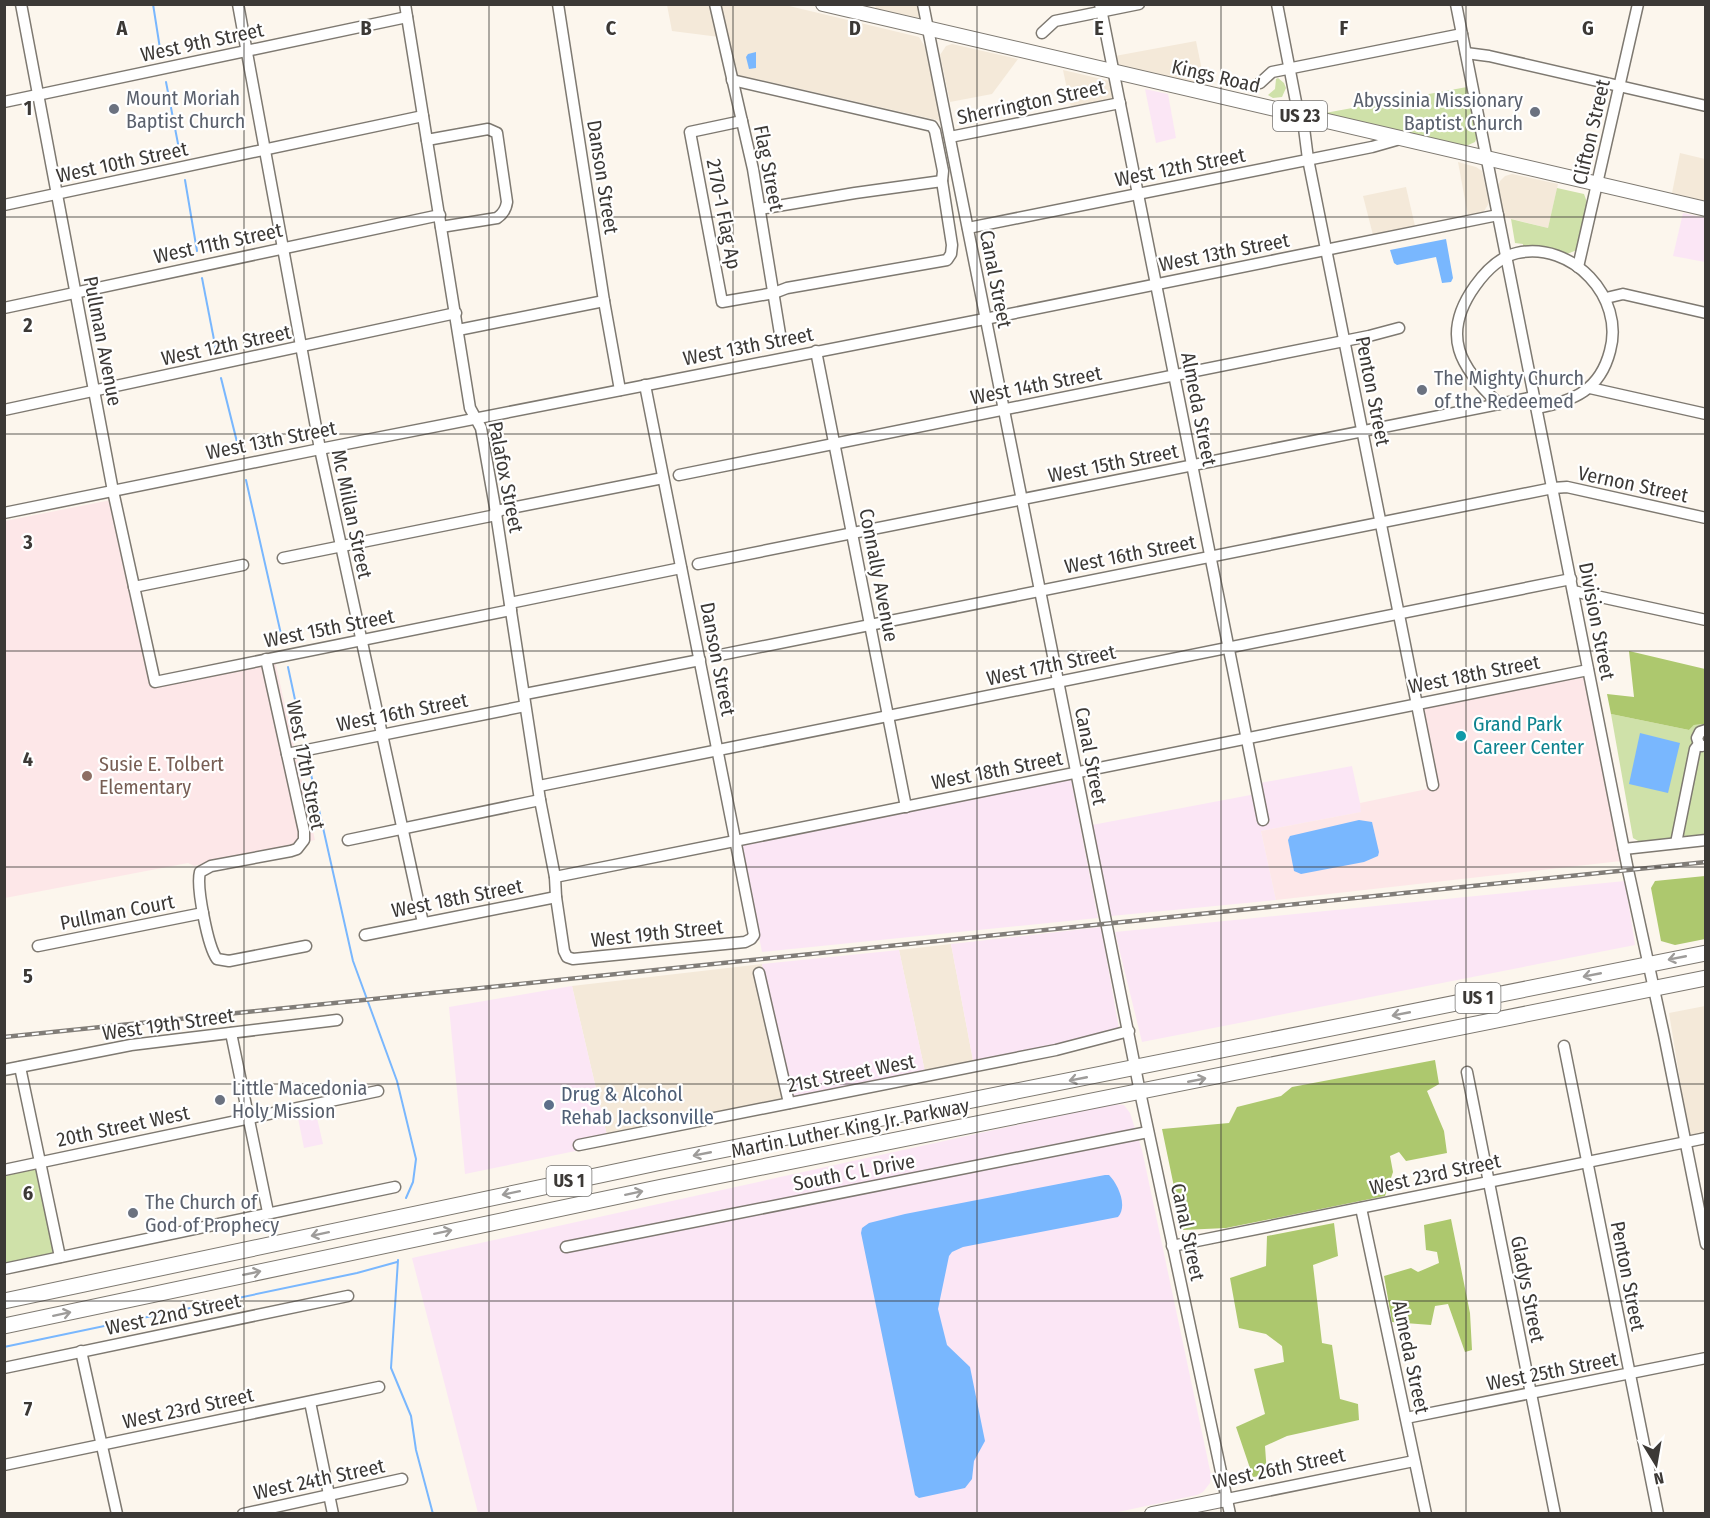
<svg xmlns="http://www.w3.org/2000/svg" width="1710" height="1518" font-family="'Fira Sans Condensed',sans-serif">
  <style>
    .built { fill: #f4e9d9 }
    .industrial { fill: #fbe6f5 }
    .education { fill: #fde7e8 }
    .green { fill: #cfe1a9 }
    .forest { fill: #adc86e }
    .water { fill: #79b7fe }
    .lines { fill: none; stroke-linecap: round; stroke-linejoin: round }
    .stream { stroke: #79b7fe; stroke-width: 2 }
    .minor-casing { stroke: #7e7971; stroke-width: 13 }
    .major-casing { stroke: #7e7971; stroke-width: 16 }
    .highway-casing { stroke: #7e7971; stroke-width: 17 }
    .minor { stroke: #fff; stroke-width: 10 }
    .major { stroke: #fff; stroke-width: 14 }
    .highway { stroke: #fff; stroke-width: 15 }
    .rail-casing { stroke: #817d78; stroke-width: 4.5 }
    .rail { stroke: #fff; stroke-width: 2; stroke-dasharray: 7; stroke-linecap: butt }
    .oneway { stroke: #9e9c9a }
    .grid { fill: none; stroke: #3c3936; stroke-width: 1.5; stroke-opacity: 0.55 }
    .worship-dot { fill: #6b7280; stroke: #fff; stroke-width: 2 }
    .culture-dot { fill: #0f9aa8; stroke: #fff; stroke-width: 2 }
    .education-dot { fill: #8d6e63; stroke: #fff; stroke-width: 2 }
    .service-dot { fill: #5c6f8a; stroke: #fff; stroke-width: 2 }
    .labels { text-anchor: middle; stroke-width: 4.5; stroke-linejoin: round; paint-order: stroke }
    .shield { fill: #fff; stroke: #767472; stroke-width: 1.5 }
    .shield-label { font-size: 18px; font-weight: bold; fill: #3c3936 }
    .street-label { font-size: 20px; fill: #3c3936; stroke: #fff }
    .worship-label { font-size: 20px; fill: #5b616d; stroke: #fff; text-anchor: start }
    .culture-label { font-size: 20px; fill: #0d838f; stroke: #fff; text-anchor: start }
    .education-label { font-size: 20px; fill: #785e54; stroke: #fff; text-anchor: start }
    .service-label { font-size: 20px; fill: #4e5e75; stroke: #fff; text-anchor: start }
    .grid-label { font-size: 20px; text-anchor: middle; font-weight: bold; fill: #3c3936; stroke: #fff; stroke-width: 4.5; stroke-linejoin: round; paint-order: stroke }
  </style>
  <rect width="100%" height="100%" fill="#fcf6ed"/>
  <g class="built">
    <path d="M667 5H785L919 37 925 47 941 121 734 74 727 38 672 31Z"/>
    <path d="M875 5H918L920 18 876 9Z"/>
    <path d="M1196 41 1205 85 1117 65 1115 56Z"/>
    <path d="M952 44 1018 59 992 94 950 102 940 55 946 46Z"/>
    <path d="M1063 70 1110 81 1115 99 1071 108Z"/>
    <path d="M1680 153 1705 159V201L1672 193Z"/>
    <path d="M1458 162 1476 167 1482 171 1489 203 1483 213 1468 216Z"/>
    <path d="M1512 174 1558 184 1548 228 1504 217 1498 187 1500 181 1505 176Z"/>
    <path d="M1406 187 1415 226 1373 235 1363 196Z"/>
    <path d="M951 944 975 1071 927 1081 899 950Z"/>
    <path d="M762 964 791 1108 609 1144 572 986Z"/>
    <path d="M1705 1006V1133L1689 1136 1669 1013Z"/>
  </g>
  <g class="industrial">
    <path d="M1145 89 1168 94 1176 138 1156 143Z"/>
    <path d="M1683 213 1705 218V262L1673 256Z"/>
    <path d="M1352 766 1362 812 1261 831 1276 900 1111 916 1092 825 1261 793 1260 783Z"/>
    <path d="M1071 779 1098 918 762 952 741 844Z"/>
    <path d="M1625 881 1635 945 1142 1042 1115 932Z"/>
    <path d="M1101 927 1121 1040 975 1071 951 944Z"/>
    <path d="M899 950 927 1081 791 1108 762 964Z"/>
    <path d="M572 986 609 1144 465 1174 449 1007Z"/>
    <path d="M1113 1104 1124 1105 1130 1113 1142 1150 1211 1475 1210 1483 1203 1492 1197 1495 1109 1514 478 1513 412 1258Z"/>
    <path d="M307 1116 308 1120 317 1118 323 1144 304 1148 298 1118Z"/>
  </g>
  <g class="education">
    <path d="M111 500 151 688 275 661 315 840 194 866 188 863 5 898V521Z"/>
    <path d="M1582 666 1621 861 1276 900 1261 831 1361 812 1360 803 1427 789 1412 699Z"/>
  </g>
  <g class="green">
    <path d="M1278 78 1284 83 1286 88 1282 97 1273 98 1268 95 1275 89 1276 79Z"/>
    <path d="M1467 87 1477 137 1475 142 1466 146 1325 113Z"/>
    <path d="M1557 188 1584 194 1588 205 1577 250 1567 254 1544 248 1523 247V244L1515 243 1511 219 1548 228Z"/>
    <path d="M1611 714 1689 730 1694 725 1704 724 1705 717V835L1640 842 1633 838Z"/>
    <path d="M38 1167 58 1262 5 1272 4 1175Z"/>
  </g>
  <g class="forest">
    <path d="M1629 651 1705 669 1704 724 1694 725 1689 730 1611 714 1607 694 1634 697Z"/>
    <path d="M1705 876V939L1675 945 1661 941 1651 888 1655 881Z"/>
    <path d="M1435 1060 1439 1084 1427 1091 1444 1131 1447 1153 1406 1161 1399 1152 1390 1156 1393 1172 1385 1196 1226 1228 1183 1230 1162 1129 1229 1123 1237 1107 1281 1096 1292 1087Z"/>
    <path d="M1451 1219 1470 1313 1472 1350 1465 1352 1448 1304 1435 1306 1431 1325 1392 1322 1384 1276 1411 1268 1418 1272 1439 1263 1437 1252 1426 1250 1424 1225Z"/>
    <path d="M1334 1223 1338 1256 1313 1265 1322 1343 1332 1345 1340 1399 1358 1404 1359 1420 1287 1436 1265 1446 1267 1475 1253 1477 1236 1427 1265 1414 1254 1369 1284 1362 1282 1346 1266 1334 1239 1328 1230 1278 1266 1266 1267 1236Z"/>
  </g>
  <g class="water">
    <path d="M756 52V68L749 69 746 57 748 54Z"/>
    <path d="M1446 239 1453 278 1451 282 1442 283 1436 257 1397 265 1394 263 1390 250Z"/>
    <path d="M1640 733 1680 743 1668 793 1629 784Z"/>
    <path d="M1359 820 1372 822 1379 852 1378 856 1364 862 1301 874 1294 871 1288 840 1290 836Z"/>
    <path d="M1105 1175H1109C1118 1184 1128 1206 1118 1217L963 1247 952 1252 949 1256 938 1309 947 1345 970 1367 985 1441 974 1461 972 1479 965 1488 919 1498 915 1495 861 1233 862 1228 869 1223 905 1214Z"/>
  </g>
  <g class="lines">
    <g class="stream">
      <path d="M153 4 161 55"/>
      <path d="M166 82 180 154"/>
      <path d="M185 180 197 251"/>
      <path d="M202 278 216 350"/>
      <path d="M221 378 239 450"/>
      <path d="M246 480 283 643"/>
      <path d="M288 667 303 737"/>
      <path d="M308 761 353 961 397 1081 416 1159 413 1182 406 1198"/>
      <path d="M398 1260 391 1368 411 1416 416 1450 433 1514"/>
      <path d="M4 1347 357 1273 397 1262"/>
    </g>
    <defs>
      <g id="minor">
        <path d="M21 4 113 491 155 682 511 610"/>
        <path d="M238 4 320 449 423 923"/>
        <path d="M405 4 470 408 481 428 495 507 540 800 555 877 556 897 564 951 567 957 573 959 745 942 751 939 754 935 645 385"/>
        <path d="M558 4 604 301 620 390"/>
        <path d="M715 4 753 169 781 340"/>
        <path d="M923 4 1140 1092 1230 1514"/>
        <path d="M1100 4 1263 820"/>
        <path d="M1277 4 1296 102 1304 128 1308 159 1433 785"/>
        <path d="M1456 4 1628 870 1664 1035 1706 1244"/>
        <path d="M1042 33 1055 21 1139 4"/>
        <path d="M1466 53 1489 56 1706 106"/>
        <path d="M732 80 932 126 935 131 943 171 942 181"/>
        <path d="M1260 83 1272 72 1462 34"/>
        <path d="M4 102 407 17"/>
        <path d="M742 121 690 132 722 302 774 293 787 288 947 260 951 254 952 245 942 181 855 193 760 209"/>
        <path d="M950 137 1120 103"/>
        <path d="M427 140 488 129 497 133 507 202C506 209 503 214 497 218L441 227"/>
        <path d="M4 205 423 116"/>
        <path d="M968 228 1372 147 1400 139"/>
        <path d="M1578 267 1638 4"/>
        <path d="M1606 298 1623 294 1706 313"/>
        <path d="M4 308 440 215"/>
        <path d="M458 330 604 301"/>
        <path d="M816 351 906 807"/>
        <path d="M1590 388 1706 414"/>
        <path d="M1499 404C1460 368 1440 335 1475 286 1485 272 1499 257 1517 253 1572 241 1625 297 1610 351 1600 390 1574 401 1537 408"/>
        <path d="M4 410 456 313"/>
        <path d="M679 475 1369 336 1399 328"/>
        <path d="M4 513 320 449 995 317 1498 215"/>
        <path d="M283 558 491 516 501 510 663 478"/>
        <path d="M698 564 1534 397"/>
        <path d="M134 587 243 565"/>
        <path d="M1573 591 1706 620"/>
        <path d="M510 603 681 568"/>
        <path d="M715 656 1553 488 1567 487 1706 518"/>
        <path d="M266 659 304 831V840L297 849 291 851 211 866 200 872C196 887 208 947 217 959L229 961 306 946"/>
        <path d="M525 694 700 660"/>
        <path d="M1702 746 1699 744 1697 738 1700 732 1706 730"/>
        <path d="M287 754 525 706"/>
        <path d="M539 786 1571 579"/>
        <path d="M348 840 540 800"/>
        <path d="M1676 843 1695 749 1699 744"/>
        <path d="M1624 849 1706 840"/>
        <path d="M555 877 1588 670"/>
        <path d="M365 935 556 897"/>
        <path d="M38 946 203 913"/>
        <path d="M759 973 789 1103"/>
        <path d="M231 1033 268 1212"/>
        <path d="M1564 1046 1658 1514"/>
        <path d="M20 1067 60 1257"/>
        <path d="M4 1070 131 1045 337 1020"/>
        <path d="M1467 1072 1555 1514"/>
        <path d="M579 1145 1056 1050 1129 1031"/>
        <path d="M4 1170 378 1091"/>
        <path d="M1361 1208 1426 1514"/>
        <path d="M1172 1246 1706 1138"/>
        <path d="M566 1247 1148 1132"/>
        <path d="M4 1269 395 1187"/>
        <path d="M81 1351 117 1514"/>
        <path d="M4 1368 348 1296"/>
        <path d="M310 1402 333 1514"/>
        <path d="M1406 1418 1706 1358"/>
        <path d="M4 1465 379 1387"/>
        <path d="M1227 1499 1414 1461"/>
        <path d="M243 1514 402 1479"/>
      </g>
      <g id="major">
        <path d="M823 4 1706 209"/>
        <path d="M1152 1514 1227 1499"/>
      </g>
      <g id="highway">
        <path d="M4 1301 657 1163 1706 953"/>
        <path d="M4 1326 662 1187 1706 978"/>
      </g>
    </defs>
    <use href="#minor" class="minor-casing"/>
    <use href="#major" class="major-casing"/>
    <use href="#highway" class="highway-casing"/>
    <use href="#minor" class="minor"/>
    <use href="#major" class="major"/>
    <use href="#highway" class="highway"/>
    <defs>
      <path id="rail" d="M4 1037 1706 862"/>
    </defs>
    <use href="#rail" class="rail-casing"/>
    <use href="#rail" class="rail"/>
  </g>
  <defs><path id="oneway-shaft" d="M-6 0H5M1.5-3L5.5 0L1.5 3" fill="none" stroke-width="1.6" stroke-linecap="round" stroke-linejoin="round" transform="scale(1.5)"/></defs>
  <g class="oneway">
    <use href="#oneway-shaft" transform="translate(1677 958) rotate(169)"/>
    <use href="#oneway-shaft" transform="translate(1592 975) rotate(169)"/>
    <use href="#oneway-shaft" transform="translate(1401 1014) rotate(169)"/>
    <use href="#oneway-shaft" transform="translate(1078 1079) rotate(169)"/>
    <use href="#oneway-shaft" transform="translate(1197 1080) rotate(-11)"/>
    <use href="#oneway-shaft" transform="translate(702 1154) rotate(169)"/>
    <use href="#oneway-shaft" transform="translate(511 1193) rotate(168)"/>
    <use href="#oneway-shaft" transform="translate(634 1193) rotate(-12)"/>
    <use href="#oneway-shaft" transform="translate(443 1232) rotate(-12)"/>
    <use href="#oneway-shaft" transform="translate(320 1234) rotate(168)"/>
    <use href="#oneway-shaft" transform="translate(252 1273) rotate(-12)"/>
    <use href="#oneway-shaft" transform="translate(62 1314) rotate(-12)"/>
  </g>
  <path class="grid" d="M244 4V1514M489 4V1514M733 4V1514M977 4V1514M1221 4V1514M1466 4V1514M4 217H1706M4 434H1706M4 651H1706M4 867H1706M4 1084H1706M4 1301H1706"/>
  <g class="worship-dot">
    <circle cx="114" cy="109" r="6"/>
    <circle cx="1535" cy="112" r="6"/>
    <circle cx="1422" cy="390" r="6"/>
    <circle cx="220" cy="1100" r="6"/>
    <circle cx="133" cy="1213" r="6"/>
  </g>
  <circle class="culture-dot" cx="1461" cy="736" r="6"/>
  <circle class="education-dot" cx="87" cy="776" r="6"/>
  <circle class="service-dot" cx="549" cy="1105" r="6"/>
  <g class="labels">
    <g class="shield">
      <rect x="1273" y="101" width="54" height="30" rx="4.5"/>
      <rect x="1455.5" y="983" width="45" height="30" rx="4.5"/>
      <rect x="546.5" y="1166" width="45" height="30" rx="4.5"/>
    </g>
    <g class="shield-label">
      <text x="1300" y="122">US 23</text>
      <text x="1478" y="1004">US 1</text>
      <text x="569" y="1187">US 1</text>
    </g>
    <g class="street-label">
      <text transform="translate(202 42) rotate(-12)" y="7">West 9th Street</text>
      <text transform="translate(1216 76) rotate(13)" y="7">Kings Road</text>
      <text transform="translate(1031 102) rotate(-12)" y="7">Sherrington Street</text>
      <text transform="translate(1591 132) rotate(-77)" y="7">Clifton Street</text>
      <text transform="translate(122 162) rotate(-12)" y="7">West 10th Street</text>
      <text transform="translate(1180 167) rotate(-11)" y="7">West 12th Street</text>
      <text transform="translate(769 168) rotate(79)" y="7">Flag Street</text>
      <text transform="translate(603 177) rotate(81)" y="7">Danson Street</text>
      <text transform="translate(724 214) rotate(79)" y="7">2170-1 Flag Ap</text>
      <text transform="translate(218 243) rotate(-12)" y="7">West 11th Street</text>
      <text transform="translate(1224 252) rotate(-11)" y="7">West 13th Street</text>
      <text transform="translate(996 279) rotate(79)" y="7">Canal Street</text>
      <text transform="translate(103 341) rotate(79)" y="7">Pullman Avenue</text>
      <text transform="translate(226 345) rotate(-12)" y="7">West 12th Street</text>
      <text transform="translate(748 346) rotate(-11)" y="7">West 13th Street</text>
      <text transform="translate(1036 385) rotate(-11)" y="7">West 14th Street</text>
      <text transform="translate(1373 391) rotate(79)" y="7">Penton Street</text>
      <text transform="translate(1199 409) rotate(79)" y="7">Almeda Street</text>
      <text transform="translate(271 440) rotate(-11)" y="7">West 13th Street</text>
      <text transform="translate(1113 463) rotate(-11)" y="7">West 15th Street</text>
      <text transform="translate(506 477) rotate(79)" y="7">Palafox Street</text>
      <text transform="translate(1633 484) rotate(12)" y="7">Vernon Street</text>
      <text transform="translate(352 514) rotate(78)" y="7">Mc Millan Street</text>
      <text transform="translate(1130 554) rotate(-11)" y="7">West 16th Street</text>
      <text transform="translate(879 575) rotate(79)" y="7">Connally Avenue</text>
      <text transform="translate(1597 621) rotate(79)" y="7">Division Street</text>
      <text transform="translate(329 628) rotate(-11)" y="7">West 15th Street</text>
      <text transform="translate(718 659) rotate(79)" y="7">Danson Street</text>
      <text transform="translate(1051 665) rotate(-12)" y="7">West 17th Street</text>
      <text transform="translate(1474 674) rotate(-11)" y="7">West 18th Street</text>
      <text transform="translate(402 712) rotate(-11)" y="7">West 16th Street</text>
      <text transform="translate(1091 756) rotate(79)" y="7">Canal Street</text>
      <text transform="translate(306 765) rotate(79)" y="7">West 17th Street</text>
      <text transform="translate(997 770) rotate(-11)" y="7">West 18th Street</text>
      <text transform="translate(457 898) rotate(-11)" y="7">West 18th Street</text>
      <text transform="translate(117 912) rotate(-11)" y="7">Pullman Court</text>
      <text transform="translate(657 933) rotate(-6)" y="7">West 19th Street</text>
      <text transform="translate(168 1024) rotate(-8)" y="7">West 19th Street</text>
      <text transform="translate(851 1073) rotate(-11)" y="7">21st Street West</text>
      <text transform="translate(123 1126) rotate(-12)" y="7">20th Street West</text>
      <text transform="translate(850 1128) rotate(-11)" y="7">Martin Luther King Jr. Parkway</text>
      <text transform="translate(854 1172) rotate(-11)" y="7">South C L Drive</text>
      <text transform="translate(1435 1174) rotate(-12)" y="7">West 23rd Street</text>
      <text transform="translate(1188 1232) rotate(78)" y="7">Canal Street</text>
      <text transform="translate(1628 1276) rotate(79)" y="7">Penton Street</text>
      <text transform="translate(1528 1289) rotate(79)" y="7">Gladys Street</text>
      <text transform="translate(173 1314) rotate(-12)" y="7">West 22nd Street</text>
      <text transform="translate(1411 1357) rotate(78)" y="7">Almeda Street</text>
      <text transform="translate(1552 1371) rotate(-11)" y="7">West 25th Street</text>
      <text transform="translate(188 1408) rotate(-12)" y="7">West 23rd Street</text>
      <text transform="translate(1279 1468) rotate(-12)" y="7">West 26th Street</text>
      <text transform="translate(319 1479) rotate(-12)" y="7">West 24th Street</text>
    </g>
    <g class="worship-label">
      <text x="126" y="105">Mount Moriah<tspan x="126" dy="23">Baptist Church</tspan></text>
      <text x="1523" y="107" text-anchor="end">Abyssinia Missionary<tspan x="1523" dy="23">Baptist Church</tspan></text>
      <text x="1434" y="385">The Mighty Church<tspan x="1434" dy="23">of the Redeemed</tspan></text>
      <text x="232" y="1095">Little Macedonia<tspan x="232" dy="23">Holy Mission</tspan></text>
      <text x="145" y="1209">The Church of<tspan x="145" dy="23">God of Prophecy</tspan></text>
    </g>
    <g class="culture-label">
      <text x="1473" y="731">Grand Park<tspan x="1473" dy="23">Career Center</tspan></text>
    </g>
    <g class="education-label">
      <text x="99" y="771">Susie E. Tolbert<tspan x="99" dy="23">Elementary</tspan></text>
    </g>
    <g class="service-label">
      <text x="561" y="1101">Drug &amp; Alcohol<tspan x="561" dy="23">Rehab Jacksonville</tspan></text>
    </g>
  </g>
  <g class="grid-label">
    <text x="122" y="35">A</text>
    <text x="366" y="35">B</text>
    <text x="611" y="35">C</text>
    <text x="855" y="35">D</text>
    <text x="1099" y="35">E</text>
    <text x="1344" y="35">F</text>
    <text x="1588" y="35">G</text>
    <text x="28" y="115">1</text>
    <text x="28" y="332">2</text>
    <text x="28" y="549">3</text>
    <text x="28" y="766">4</text>
    <text x="28" y="983">5</text>
    <text x="28" y="1200">6</text>
    <text x="28" y="1416">7</text>
  </g>
  <rect width="1710" height="1518" fill="none" stroke="#3c3936" stroke-width="12"/>
  <g transform="translate(1656 1464) rotate(169)" stroke="#ffffff" stroke-width="4.5" paint-order="stroke">
  <path d="M0-4.5L10 22L0 15L-10 22Z" fill="#3c3936"/>
  <text y="-9" font-size="16" font-weight="bold" text-anchor="middle" fill="#3c3936">N</text>
  </g>
</svg>
